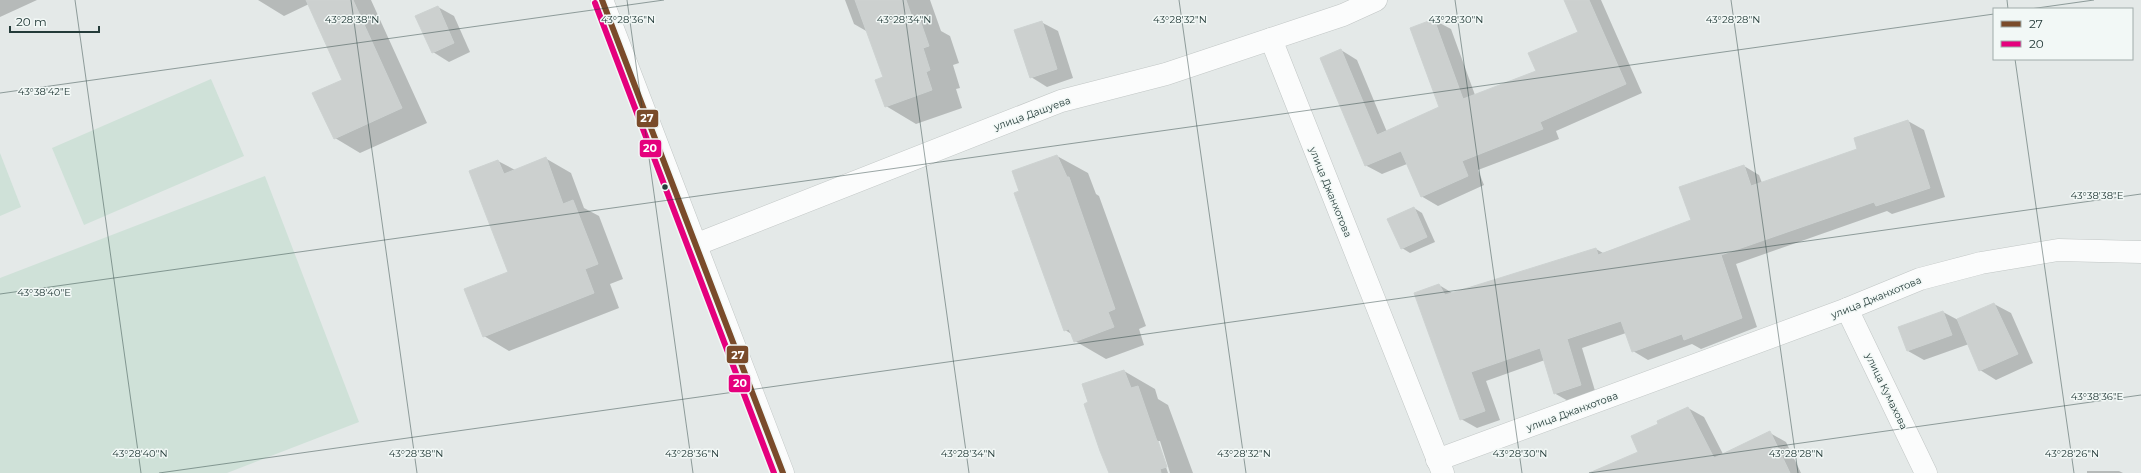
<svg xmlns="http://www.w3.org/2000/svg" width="2141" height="473" font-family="Montserrat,sans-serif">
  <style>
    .green { fill: #cfe1d8 }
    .shadow { fill: #0003 }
    .building { fill: #ccd0cf; stroke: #cdd2d1 }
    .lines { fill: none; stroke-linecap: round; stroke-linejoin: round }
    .minor-casing { stroke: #c1c6c5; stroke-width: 23 }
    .minor { stroke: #fbfcfc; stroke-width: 22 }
    .bus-1-casing { stroke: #f2f8f6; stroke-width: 9 }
    .bus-2-casing { stroke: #f2f8f6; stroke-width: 9 }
    .bus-1 { stroke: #7a4b2a; stroke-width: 6 }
    .bus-2 { stroke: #e5007d; stroke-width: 6 }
    .ticks { fill: none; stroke: #243b39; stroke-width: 1; stroke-opacity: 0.45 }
    .bus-dot { fill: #243b39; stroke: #f2f8f6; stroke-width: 1.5 }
    .labels { text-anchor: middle; stroke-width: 3; stroke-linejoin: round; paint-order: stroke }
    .street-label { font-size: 10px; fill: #243b39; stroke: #f2f8f6 }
    .ticks-label { font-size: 10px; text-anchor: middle; fill: #243b39; stroke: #f2f8f6; stroke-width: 3; stroke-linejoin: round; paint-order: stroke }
    .line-badge { stroke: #f2f8f6; stroke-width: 1.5 }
    .badge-label { font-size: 11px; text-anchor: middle; font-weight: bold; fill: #fff }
  </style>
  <rect width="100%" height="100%" fill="#e4e9e8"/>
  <g class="green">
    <path d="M211 79 244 156 84 225 52 148Z"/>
    <path d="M0 153 21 207 0 216Z"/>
    <path d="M265 176 359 422 227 473H0V278Z"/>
  </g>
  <g class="shadow">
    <path d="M0 0H37L0 17Z"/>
    <path d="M258 0H371L427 123 360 153 335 138 343 80 309 4 284 16Z"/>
    <path d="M845 0H930L941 31 950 36 959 63 953 65 960 88 956 89 962 108 916 124 886 106 884 78 868 32 854 24Z"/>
    <path d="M1565 0H1601L1642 93 1556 131 1559 139 1478 170 1484 185 1438 206 1421 196 1407 164 1382 174 1365 165 1341 50 1357 60 1387 132 1441 108 1434 20 1451 29 1475 95 1537 72 1579 33Z"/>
    <path d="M438 7 454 16 470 52 449 62 433 52Z"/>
    <path d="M1041 22 1058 31 1073 78 1047 87 1031 77Z"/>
    <path d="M1908 121 1924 130 1945 197 1892 214 1887 211 1736 264 1757 327 1701 349 1692 344 1648 360 1633 351 1626 333 1582 348 1596 394 1570 402 1554 393 1545 360 1486 381 1500 420 1477 428 1461 419 1439 285 1454 294 1596 249 1603 253 1692 221 1744 166 1759 175 1762 183 1859 150Z"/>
    <path d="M1057 156 1088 173 1096 194 1099 196 1146 326 1139 329 1144 345 1106 359 1075 341 1073 335 1065 330 1013 172Z"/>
    <path d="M545 158 571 173 584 208 599 216 623 279 610 284 619 308 509 351 484 336 509 272 498 161 515 170Z"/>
    <path d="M1414 208 1422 213 1435 242 1410 253 1402 248Z"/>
    <path d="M1994 304 2011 313 2033 363 1996 380 1980 370 1969 344 1924 360 1908 351 1899 328 1943 312 1958 320Z"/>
    <path d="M1124 371 1155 389 1158 399 1168 405 1193 473H1170L1160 441H1157L1168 473H1110Z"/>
    <path d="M1688 408 1704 417 1723 454 1770 433 1786 442 1801 473H1589L1639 453 1660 425Z"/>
    <path d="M2087 471H2119L2123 473H2087Z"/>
  </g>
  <g class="building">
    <path d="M306 0H353L402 108 334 139 312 93 342 80Z"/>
    <path d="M855 0H906L913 20 919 17 929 46 923 48 930 70 926 72 932 90 885 107 875 80 883 77Z"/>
    <path d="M1564 0H1589L1626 84 1540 122 1543 129 1462 161 1468 176 1421 197 1401 151 1365 166 1320 58 1341 49 1377 135 1439 107 1410 28 1434 19 1463 99 1536 71 1528 53 1578 32Z"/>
    <path d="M438 6 454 43 432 53 415 16Z"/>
    <path d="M1042 21 1057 69 1030 78 1014 30Z"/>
    <path d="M1908 120 1930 188 1876 206 1874 202 1721 255 1742 318 1684 340 1682 334 1632 352 1621 321 1567 339 1581 385 1554 394 1540 348 1471 372 1485 411 1460 420 1414 293 1439 284 1445 295 1596 248 1598 255 1691 220 1679 187 1744 165 1751 186 1857 149 1854 138Z"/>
    <path d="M1057 155 1067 177H1069L1115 309 1108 312 1114 327 1074 342 1069 329 1064 331 1014 193 1019 191 1012 171Z"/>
    <path d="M546 157 563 204 573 200 598 264 585 269 594 293 483 337 464 289 508 272 469 171 498 160 504 174Z"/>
    <path d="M1414 207 1427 237 1401 249 1387 219Z"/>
    <path d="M1994 303 2018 354 1979 371 1957 319Z"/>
    <path d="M1943 311 1952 335 1907 351 1898 327Z"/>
    <path d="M1124 370 1131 388 1138 386 1157 441H1158L1167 467 1160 469 1161 473H1109L1100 451 1084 404 1088 402 1082 384Z"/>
    <path d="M1688 407 1714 458 1770 431 1790 473H1589L1638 452 1631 436 1658 424 1657 421Z"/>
  </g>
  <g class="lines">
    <defs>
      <g id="minor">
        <path d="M602 0 783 473"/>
        <path d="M1271 39 1443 473"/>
        <path d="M695 245 1061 101 1166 74 1343 15 1376 0"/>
        <path d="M1847 309 1926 473"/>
        <path d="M1437 460 1847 309 1920 279 1981 263 2058 250 2141 252"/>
      </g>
    </defs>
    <use href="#minor" class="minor-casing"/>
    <use href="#minor" class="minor"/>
    <defs>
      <path id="bus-1" d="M602 0 783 473"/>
      <path id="bus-2" d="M595 3 774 473"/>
    </defs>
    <use href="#bus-1" class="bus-1-casing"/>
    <use href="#bus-2" class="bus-2-casing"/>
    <use href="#bus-1" class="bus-1"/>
    <use href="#bus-2" class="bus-2"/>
  </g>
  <path class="ticks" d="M75 0 141 473M351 0 417 473M627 0 693 473M903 0 969 473M1179 0 1246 473M1455 0 1522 473M1731 0 1798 473M2007 0 2008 9M2030 9 2094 0M2015 59 2074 473M0 93 664 0M0 294 1994 14M159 473 2141 194M1589 473 2141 395"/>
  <circle class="bus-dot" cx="665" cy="187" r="3.5"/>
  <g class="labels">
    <g class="street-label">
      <text transform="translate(1032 113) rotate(-20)" y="4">улица Дашуева</text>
      <text transform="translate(1331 192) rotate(68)" y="4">улица Джанхотова</text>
      <text transform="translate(1876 297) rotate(-22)" y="4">улица Джанхотова</text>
      <text transform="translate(1887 391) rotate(64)" y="4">улица Кумахова</text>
      <text transform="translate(1572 411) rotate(-20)" y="4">улица Джанхотова</text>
    </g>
  </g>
  <g class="ticks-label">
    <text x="352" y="23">43°28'38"N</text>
    <text x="628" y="23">43°28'36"N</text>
    <text x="904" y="23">43°28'34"N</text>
    <text x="1180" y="23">43°28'32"N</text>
    <text x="1456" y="23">43°28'30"N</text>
    <text x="1733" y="23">43°28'28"N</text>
    <text x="44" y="95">43°38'42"E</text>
    <text x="2097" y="199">43°38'38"E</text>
    <text x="44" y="296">43°38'40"E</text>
    <text x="2097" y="400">43°38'36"E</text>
    <text x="140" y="457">43°28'40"N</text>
    <text x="416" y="457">43°28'38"N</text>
    <text x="692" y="457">43°28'36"N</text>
    <text x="968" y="457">43°28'34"N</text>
    <text x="1244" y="457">43°28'32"N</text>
    <text x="1520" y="457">43°28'30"N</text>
    <text x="1796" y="457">43°28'28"N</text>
    <text x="2072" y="457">43°28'26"N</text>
  </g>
  <g class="line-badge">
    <rect x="636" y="109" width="23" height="19" rx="4" fill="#7a4b2a"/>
    <rect x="639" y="139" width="23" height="19" rx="4" fill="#e5007d"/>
    <rect x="726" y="345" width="23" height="19" rx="4" fill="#7a4b2a"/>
    <rect x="728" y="374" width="23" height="19" rx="4" fill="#e5007d"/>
  </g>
  <g class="badge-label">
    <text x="647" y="122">27</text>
    <text x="650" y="152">20</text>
    <text x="738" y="359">27</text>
    <text x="740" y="387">20</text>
  </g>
  <rect x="1993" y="8" width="140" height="52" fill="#f2f8f6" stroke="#a0acaa"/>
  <rect x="2001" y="21" width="20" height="6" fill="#7a4b2a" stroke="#a0acaa"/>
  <text x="2029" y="28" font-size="12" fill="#243b39">27</text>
  <rect x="2001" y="41" width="20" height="6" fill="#e5007d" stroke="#a0acaa"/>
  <text x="2029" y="48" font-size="12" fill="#243b39">20</text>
  <path d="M10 26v6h89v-6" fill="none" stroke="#243b39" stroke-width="2"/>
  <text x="16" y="26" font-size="12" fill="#243b39" stroke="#f2f8f6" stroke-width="3" paint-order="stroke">20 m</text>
</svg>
